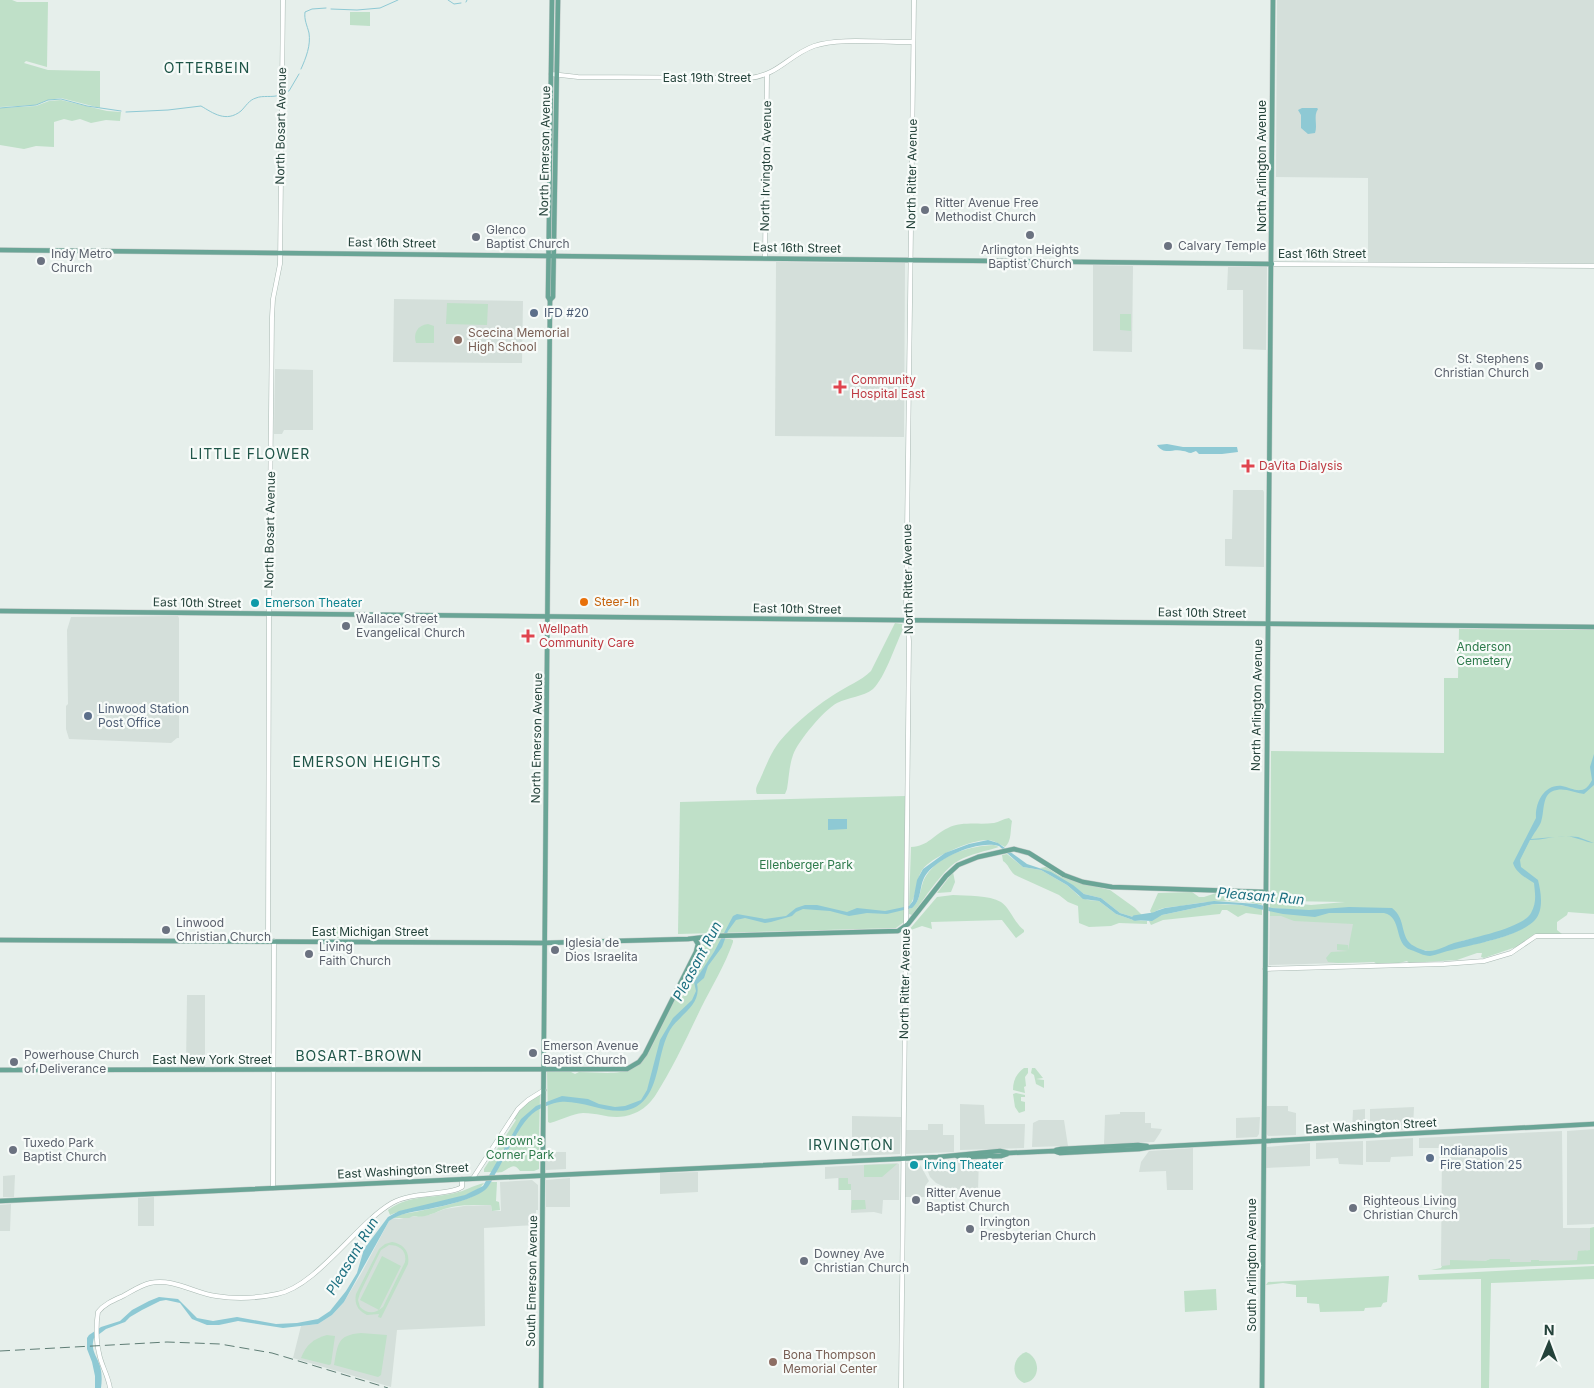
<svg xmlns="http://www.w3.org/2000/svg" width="1594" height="1388" font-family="Inter,sans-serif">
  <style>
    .built { fill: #d4dfda }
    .green { fill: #bfe0c8; fill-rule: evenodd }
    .water { fill: #8ec9d4 }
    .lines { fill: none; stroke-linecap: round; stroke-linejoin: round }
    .stream { stroke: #8ec9d4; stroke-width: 1 }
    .river { stroke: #8ec9d4; stroke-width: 5.5 }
    .minor-casing { stroke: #a8b8b2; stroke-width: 5 }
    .major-casing { stroke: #c2cac8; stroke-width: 5.5 }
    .minor { stroke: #fff; stroke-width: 4 }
    .major { stroke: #6aa596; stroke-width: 4.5 }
    .rail { stroke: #5f7d75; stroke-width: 1; stroke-dasharray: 10 5; stroke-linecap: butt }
    .worship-dot { fill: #6b7280; stroke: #f7fbf9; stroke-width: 2 }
    .service-dot { fill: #5c6f8a; stroke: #f7fbf9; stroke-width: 2 }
    .education-dot { fill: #8d6e63; stroke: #f7fbf9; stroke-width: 2 }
    .health-dot { fill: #e0444e; stroke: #f7fbf9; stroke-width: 2 }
    .food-dot { fill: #e8710a; stroke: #f7fbf9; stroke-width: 2 }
    .culture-dot { fill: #0f9aa8; stroke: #f7fbf9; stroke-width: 2 }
    .labels { text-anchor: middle; stroke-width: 4.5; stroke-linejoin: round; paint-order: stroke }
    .street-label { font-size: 12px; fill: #24423a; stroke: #f7fbf9 }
    .worship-label { font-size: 12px; fill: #5b616d; stroke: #f7fbf9; text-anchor: start }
    .service-label { font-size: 12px; fill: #4e5e75; stroke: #f7fbf9; text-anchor: start }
    .education-label { font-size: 12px; fill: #785e54; stroke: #f7fbf9; text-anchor: start }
    .health-label { font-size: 12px; fill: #be3a42; stroke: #f7fbf9; text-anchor: start }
    .food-label { font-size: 12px; fill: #c56008; stroke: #f7fbf9; text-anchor: start }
    .culture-label { font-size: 12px; fill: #0d838f; stroke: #f7fbf9; text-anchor: start }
    .park-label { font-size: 12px; fill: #2d7a4b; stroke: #f7fbf9 }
    .neighbourhood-label { font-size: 14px; letter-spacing: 1px; fill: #1f5548; stroke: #f7fbf9 }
    .water-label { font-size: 14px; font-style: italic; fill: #1c6f80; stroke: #f7fbf9 }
  </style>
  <rect width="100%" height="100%" fill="#e6efeb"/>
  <g class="built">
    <path d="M1277 0H1594V263L1368 262V178L1276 177Z"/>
    <path d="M776 262 905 263 904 437 775 436Z"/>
    <path d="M1093 265 1133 266 1132 352 1093 351Z"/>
    <path d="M1228 267H1267L1266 350 1243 349V290H1227Z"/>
    <path d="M394 299 523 301 522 363 393 362Z"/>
    <path d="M275 369 313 370V430H284L282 434H274Z"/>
    <path d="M1233 490H1263L1264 492V567L1225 566V539H1232Z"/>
    <path d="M178 616 179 618V738H177L171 743 69 739 66 729V706L68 704 67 630 71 617Z"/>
    <path d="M1270 910 1347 911 1374 962 1269 965Z"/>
    <path d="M187 995H205V1067H186Z"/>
    <path d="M960 1104 984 1105 985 1124H1025L1024 1148 960 1150Z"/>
    <path d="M1266 1106H1288V1111L1296 1113V1135L1268 1136 1266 1133Z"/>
    <path d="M1414 1107 1413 1129 1370 1131V1109Z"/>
    <path d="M1365 1109V1132H1352L1353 1110Z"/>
    <path d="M1120 1112H1145V1123H1151V1128L1162 1129 1160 1133 1154 1142 1104 1144 1105 1115 1120 1114Z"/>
    <path d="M852 1116 901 1117 900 1154 852 1156Z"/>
    <path d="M1260 1117 1259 1134 1257 1137 1236 1138V1118Z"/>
    <path d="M1039 1120H1064L1068 1146 1032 1147 1033 1123Z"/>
    <path d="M928 1124H943V1135H954V1152L906 1154V1130H928Z"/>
    <path d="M1594 1129V1224L1567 1225V1131Z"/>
    <path d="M1562 1131 1563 1228H1590V1250H1587L1578 1260 1539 1261V1260H1532L1531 1262H1510V1259H1490L1485 1261H1450L1451 1266H1441L1442 1148H1419V1138Z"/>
    <path d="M1413 1138V1156L1391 1157 1390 1162H1366V1141Z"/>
    <path d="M1363 1141V1165L1339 1164 1338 1158 1316 1159V1143Z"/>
    <path d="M1310 1143V1166L1266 1168 1267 1147Z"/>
    <path d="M1193 1148V1190H1167L1166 1171 1139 1172 1141 1162 1149 1151Z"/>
    <path d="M546 1152H566V1169L546 1170Z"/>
    <path d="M979 1159 978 1190 949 1189 936 1183 930 1177 924 1161Z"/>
    <path d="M918 1161 929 1181 925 1186V1197H905V1163Z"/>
    <path d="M897 1163 899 1164V1200H883L882 1214 874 1212 851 1213V1190H838V1178L825 1179V1167Z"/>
    <path d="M698 1172V1192L660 1194V1173Z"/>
    <path d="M15 1175 14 1197H3V1176Z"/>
    <path d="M570 1178V1207H546V1180Z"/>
    <path d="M532 1180 538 1185V1210H536V1225L484 1228 485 1326 397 1330 391 1387 293 1358 301 1326 318 1324 332 1315 344 1302 362 1272 389 1221 392 1218 399 1219 413 1216 416 1217 429 1215 445 1209 464 1206 491 1205 492 1211H501L500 1182Z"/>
    <path d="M154 1197V1226H138V1198Z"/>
    <path d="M11 1204 10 1231H0V1205Z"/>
  </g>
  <g class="green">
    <path d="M0 0H12L17 2H48L47 67 26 61 24 63 48 70 100 71V108L61 98 48 100 36 105 0 107Z"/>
    <path d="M350 12H370V26L350 25Z"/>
    <path d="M61 100 107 111 121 112 120 121 106 120 91 123 80 119 72 121 64 119 54 122V147L36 146 24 149 0 145V108L36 106 49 101Z"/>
    <path d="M447 303 488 304 487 325 446 324Z"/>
    <path d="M1120 314H1131V331L1120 330Z"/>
    <path d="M428 324 434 326V343H416C413 334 417 325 428 324Z"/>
    <path d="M895 623 902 624 904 627C896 643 885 678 873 689 863 697 849 697 837 703 824 710 798 741 793 755 789 766 789 778 787 789L785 794H757C754 788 759 783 761 777 766 766 770 755 777 745 789 728 817 705 835 694 847 686 861 681 871 671Z"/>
    <path d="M1459 629 1594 630V914L1568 912 1567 915 1557 922V930L1562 934H1535L1516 947 1484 958 1481 957 1482 953H1477L1457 960 1409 963 1407 961 1399 963 1377 964 1374 962 1338 963 1328 962 1326 958 1331 952 1348 951 1337 950V944L1348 945V950L1353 924 1294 921 1281 916H1270V910L1314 916 1328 912 1352 911 1351 908H1347L1312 911 1270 908 1271 751 1444 753V678H1458ZM1282 902 1283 901 1345 902 1311 905ZM1533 911 1538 912C1529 936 1478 943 1456 948 1444 950 1434 956 1422 952L1425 950C1434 955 1452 944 1462 941 1481 936 1522 930 1533 911Z"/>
    <path d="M905 796 904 922 896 928 678 934 680 802Z"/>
    <path d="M1009 818 1012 821C1010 830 1012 841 1005 847 999 844 994 840 987 840 971 840 931 857 922 870 915 882 917 897 909 906L911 847C929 846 933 835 948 828 962 821 979 825 994 823 999 822 1003 819 1009 818Z"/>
    <path d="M994 845 999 847C986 851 970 854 958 861 943 869 923 901 912 915L909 914V909C922 904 919 886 926 876 940 854 970 846 994 845Z"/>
    <path d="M1007 854 1023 867 1041 870 1067 885 1079 896 1088 900 1099 901 1116 914 1133 920 1147 921V924L1119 923 1111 926 1089 927 1079 923 1078 906 1068 902 1059 895 1015 875C1009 870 1009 865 1003 861L1002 855Z"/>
    <path d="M1046 867 1060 876 1080 883 1110 890 1135 908 1145 918 1133 917 1120 913 1101 898 1084 894 1072 885 1040 868Z"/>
    <path d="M953 872 955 882 951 892 937 893Z"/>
    <path d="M1192 892 1199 897H1204L1216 893 1260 896 1262 905C1235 899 1207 901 1181 906 1171 907 1159 907 1152 914L1150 911 1158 893Z"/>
    <path d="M953 895C967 896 989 895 1001 902 1010 908 1015 924 1024 930V932L1016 938 1002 920 931 922 932 929 922 926 908 931 937 897Z"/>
    <path d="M1214 904 1240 905 1262 909V915L1246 913 1238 917 1227 910H1222L1220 914 1163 920 1151 925 1149 921 1162 915Z"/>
    <path d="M331 927H354L353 938H333L331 937Z"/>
    <path d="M712 939H730L733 940V942C725 965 712 986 701 1008 687 1037 673 1068 655 1096 650 1103 643 1110 635 1113 613 1122 604 1113 583 1113 572 1114 561 1120 550 1123L548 1122 547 1072H571L575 1074 579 1072C610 1072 634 1080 651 1048L701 947 704 942Z"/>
    <path d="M1024 1068H1028V1073L1025 1077 1026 1086 1024 1087 1025 1093 1013 1090C1013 1081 1016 1074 1024 1068Z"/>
    <path d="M1032 1068H1035L1043 1078 1036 1079 1044 1080V1088L1036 1084 1034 1075 1031 1073Z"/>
    <path d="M1016 1093 1025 1095V1097H1021V1101L1025 1102V1111L1019 1113 1015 1107 1013 1094Z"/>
    <path d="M540 1095 539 1138 537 1140 539 1141V1169L534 1171H520C513 1161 510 1169 502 1172 498 1173 489 1172 484 1172V1169L516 1120 513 1118C519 1107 529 1100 540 1095Z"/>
    <path d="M897 1164 882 1177H864V1165Z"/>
    <path d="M839 1178H848V1184H851V1190H839Z"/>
    <path d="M491 1182H497L496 1201 499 1202 500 1210 492 1211 491 1205C476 1205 458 1204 444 1209 434 1213 423 1219 413 1216L409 1218H392L399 1215C421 1210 480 1203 491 1182Z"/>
    <path d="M484 1183C473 1201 412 1205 390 1215L388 1210C410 1194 430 1199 455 1193 465 1191 474 1185 484 1183Z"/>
    <path d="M852 1200H865L866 1209 851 1210Z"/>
    <path d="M1594 1227V1264L1431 1270 1441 1268 1442 1266 1450 1265V1260L1485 1261 1490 1259H1510V1262H1531V1260H1539V1261L1577 1260 1578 1251 1590 1250V1228Z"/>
    <path d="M392 1242C404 1244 410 1252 408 1264L381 1318 378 1317 379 1314 367 1315C358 1311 354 1304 356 1294L379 1249 385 1244ZM389 1245C400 1245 407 1251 405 1262L383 1307C375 1314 367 1314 360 1307L358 1300 360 1293 381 1250Z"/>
    <path d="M382 1256 401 1266 379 1310 360 1300Z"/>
    <path d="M1594 1266V1279L1491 1283 1489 1388H1481V1279L1419 1280 1418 1275Z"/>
    <path d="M1389 1276 1387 1302 1383 1303 1381 1307 1365 1308 1364 1311 1320 1312 1319 1304 1307 1303V1297H1296V1285L1283 1283 1266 1285 1268 1282Z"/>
    <path d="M1216 1289 1217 1310 1185 1312 1184 1291Z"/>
    <path d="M361 1333 387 1335 381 1375 378 1377 334 1365C338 1344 337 1335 361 1333Z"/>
    <path d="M327 1335 335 1336 331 1364 329 1365 301 1358C306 1345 313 1339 327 1335Z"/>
    <path d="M1026 1352C1041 1358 1041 1381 1024 1383 1010 1377 1012 1357 1026 1352Z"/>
  </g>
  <g class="water">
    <path d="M1302 108H1317L1318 109C1313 116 1318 125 1315 133L1308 134 1301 128V115L1298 110Z"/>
    <path d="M1167 444 1183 447H1237L1238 452 1222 454H1199L1196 451 1191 453C1188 453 1186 451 1183 451 1173 448 1164 456 1157 445Z"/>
    <path d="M1594 754V785L1584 794C1576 793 1565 788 1557 790 1541 792 1545 811 1541 822 1539 827 1534 833 1531 839L1566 836 1578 837 1594 843C1585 842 1576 837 1566 836 1554 836 1543 840 1530 840L1520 860 1521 867 1538 880C1541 892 1544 910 1535 920 1519 937 1474 944 1452 950 1445 951 1437 955 1430 956 1424 956 1417 952 1411 950 1393 944 1403 917 1384 913H1329L1315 917 1283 914 1241 905 1225 904H1214L1162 915 1152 921 1133 920 1116 914 1099 901 1083 899 1067 885 1041 870 1023 867 999 846C977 840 937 858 925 876 919 886 922 900 912 908L887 914 867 913 849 916 830 911 803 909 796 912 792 916 771 922 765 923 745 918 736 920 728 931 722 947 708 966 704 978 697 984C702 1005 679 1015 670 1030 658 1051 660 1080 646 1098 625 1126 588 1099 560 1102 552 1103 543 1107 536 1111 520 1121 507 1154 497 1171 493 1177 491 1185 485 1190 471 1201 435 1208 417 1211 407 1213 397 1215 389 1221L344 1302 332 1315 318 1324 283 1328 238 1321 219 1325H207L192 1319 180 1303 166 1300 160 1301 142 1310 130 1317 125 1322 106 1329 94 1338C90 1350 97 1356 100 1366 102 1373 102 1381 101 1388H95V1376L92 1362 87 1349V1338L89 1335 101 1327 120 1321 132 1310 149 1301 159 1297 178 1299 197 1318 213 1321 237 1317 276 1324 297 1323 318 1319 330 1311 346 1291 357 1273 364 1249 388 1217 399 1211 465 1195 483 1186 521 1119 536 1106 562 1096 588 1099 599 1104 615 1107 625 1106 641 1100 647 1090 660 1040 673 1018 692 1000 696 991 694 982 714 952 733 916 737 914 765 919 786 916 796 908 805 905H817L847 912 857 908 885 911 909 906 913 901 917 880 923 869 945 853 969 844 988 840 998 843 1027 864 1051 872 1073 885 1084 894 1101 898 1120 913 1133 917 1145 918 1156 911 1165 908 1214 901 1257 904 1272 908 1309 910 1349 907 1392 908C1407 919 1399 938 1414 946 1417 948 1425 951 1428 951 1436 952 1447 945 1454 943 1471 938 1523 928 1531 913 1537 903 1535 893 1534 883 1525 877 1516 873 1513 863L1536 818C1535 803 1544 784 1562 786 1568 787 1575 791 1581 790 1586 790 1590 784 1592 780L1590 767Z"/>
    <path d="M828 819H847V829L828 830Z"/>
  </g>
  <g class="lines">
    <g class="stream">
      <path d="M448 0 454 4 461 3"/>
      <path d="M466 2 467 0"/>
      <path d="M331 9 357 10 380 8 398 0"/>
      <path d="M301 69C306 58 311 45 309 33 307 25 304 20 305 12L312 9 326 8"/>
      <path d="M285 92 289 91 299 74"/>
      <path d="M0 108 36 105 48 100 61 99 87 106 121 111"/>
      <path d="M126 112 168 110 201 106C213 113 226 123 241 111 246 106 249 100 256 98 263 95 272 98 280 95"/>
    </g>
    <path class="river" d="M1135 918 1155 915"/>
    <defs>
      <g id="minor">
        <path d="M551 74 578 77 750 78C778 75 789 55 814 46 839 37 886 43 913 42"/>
        <path d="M765 258 767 75"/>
        <path d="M1272 264 1594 266"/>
        <path d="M268 941 269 611 272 317 273 299 280 264 283 0"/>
        <path d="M1265 969 1444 964 1484 961 1511 953 1536 936H1594"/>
        <path d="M473 1178 518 1109 528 1100 544 1090"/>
        <path d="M273 1188 274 941"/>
        <path d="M110 1388C108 1375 101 1365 99 1353 96 1341 96 1324 98 1312 104 1304 114 1300 123 1296 132 1291 141 1285 150 1283 174 1278 194 1293 216 1296 235 1299 258 1298 277 1294 316 1287 356 1224 392 1203 412 1192 436 1196 458 1189L462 1187V1179"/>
        <path d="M901 1388 909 641 906 608 914 0"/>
      </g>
      <g id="major">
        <path d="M0 250 1272 264"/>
        <path d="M550 300 548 297 552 0"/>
        <path d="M0 611 1594 627"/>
        <path d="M0 940 541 943 688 939 714 936 898 931 908 924 946 876 958 865 978 857 1014 849 1029 853 1064 875 1083 882 1112 887 1266 892"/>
        <path d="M0 1070 627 1069 639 1062 645 1054 696 952 698 944 695 939"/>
        <path d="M1056 1150 1061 1149 1138 1145 1147 1146"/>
        <path d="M957 1156 961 1157 1001 1156 1007 1154"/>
        <path d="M0 1201 938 1157 1000 1151 1009 1153 1054 1151 1060 1153 1139 1149 1151 1147 1594 1124"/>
        <path d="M541 1388 550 300 553 297 558 0"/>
        <path d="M1262 1388 1273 0"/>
      </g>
    </defs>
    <use href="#minor" class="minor-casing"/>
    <use href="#major" class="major-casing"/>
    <use href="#minor" class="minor"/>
    <use href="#major" class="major"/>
    <path class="rail" d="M0 1351 167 1342 220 1344 272 1353 388 1388"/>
  </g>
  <g class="worship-dot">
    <circle cx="925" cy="210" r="5"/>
    <circle cx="1030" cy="235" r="5"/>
    <circle cx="476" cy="237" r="5"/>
    <circle cx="1168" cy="246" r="5"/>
    <circle cx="41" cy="261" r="5"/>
    <circle cx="1539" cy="366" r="5"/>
    <circle cx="346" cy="626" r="5"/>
    <circle cx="166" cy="930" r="5"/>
    <circle cx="555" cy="950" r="5"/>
    <circle cx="309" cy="954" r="5"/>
    <circle cx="533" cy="1053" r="5"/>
    <circle cx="14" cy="1062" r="5"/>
    <circle cx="13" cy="1150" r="5"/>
    <circle cx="916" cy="1200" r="5"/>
    <circle cx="1353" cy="1208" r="5"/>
    <circle cx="970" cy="1229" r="5"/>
    <circle cx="804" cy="1261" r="5"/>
  </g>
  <g class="service-dot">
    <circle cx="534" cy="313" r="5"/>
    <circle cx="88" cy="716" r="5"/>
    <circle cx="1430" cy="1158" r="5"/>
  </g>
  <g class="education-dot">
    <circle cx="458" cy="340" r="5"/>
    <circle cx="773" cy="1362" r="5"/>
  </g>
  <g class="health-dot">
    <path d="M837.5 379.5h5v5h5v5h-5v5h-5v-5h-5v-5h5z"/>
    <path d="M1245.5 458.5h5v5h5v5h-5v5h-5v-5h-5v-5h5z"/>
    <path d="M525.5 628.5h5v5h5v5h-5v5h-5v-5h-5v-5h5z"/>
  </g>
  <circle class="food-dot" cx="584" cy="602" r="5"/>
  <g class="culture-dot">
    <circle cx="255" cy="603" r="5"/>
    <circle cx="914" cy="1165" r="5"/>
  </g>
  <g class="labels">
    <g class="street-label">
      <text x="707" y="82">East 19th Street</text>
      <text transform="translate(281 126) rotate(-89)" y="4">North Bosart Avenue</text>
      <text transform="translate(545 151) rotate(-89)" y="4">North Emerson Avenue</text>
      <text transform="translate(766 166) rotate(-89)" y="4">North Irvington Avenue</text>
      <text transform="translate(1262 166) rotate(-90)" y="4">North Arlington Avenue</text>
      <text transform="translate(912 174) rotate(-89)" y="4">North Ritter Avenue</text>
      <text transform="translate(392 243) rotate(1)" y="4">East 16th Street</text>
      <text transform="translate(797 248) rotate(1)" y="4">East 16th Street</text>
      <text x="1322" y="258">East 16th Street</text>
      <text transform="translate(270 530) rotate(-89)" y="4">North Bosart Avenue</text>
      <text transform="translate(908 579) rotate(-91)" y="4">North Ritter Avenue</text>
      <text transform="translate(197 603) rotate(1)" y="4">East 10th Street</text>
      <text transform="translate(797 609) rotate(1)" y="4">East 10th Street</text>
      <text transform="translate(1202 613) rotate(1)" y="4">East 10th Street</text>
      <text transform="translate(1257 705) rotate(-89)" y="4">North Arlington Avenue</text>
      <text transform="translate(537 738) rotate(-89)" y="4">North Emerson Avenue</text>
      <text x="370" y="936">East Michigan Street</text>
      <text transform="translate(905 984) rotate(-89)" y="4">North Ritter Avenue</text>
      <text x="212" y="1064">East New York Street</text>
      <text transform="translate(1371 1126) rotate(-3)" y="4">East Washington Street</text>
      <text transform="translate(403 1171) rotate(-3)" y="4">East Washington Street</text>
      <text transform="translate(1252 1265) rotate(-90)" y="4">South Arlington Avenue</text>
      <text transform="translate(532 1281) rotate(-89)" y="4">South Emerson Avenue</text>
    </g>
    <g class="worship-label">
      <text x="935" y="207">Ritter Avenue Free<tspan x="935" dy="14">Methodist Church</tspan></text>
      <text x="486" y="234">Glenco<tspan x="486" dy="14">Baptist Church</tspan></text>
      <text x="1178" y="250">Calvary Temple</text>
      <text x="1030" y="254" text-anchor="middle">Arlington Heights<tspan x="1030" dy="14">Baptist Church</tspan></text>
      <text x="51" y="258">Indy Metro<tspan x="51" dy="14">Church</tspan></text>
      <text x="1529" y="363" text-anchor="end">St. Stephens<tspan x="1529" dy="14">Christian Church</tspan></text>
      <text x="356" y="623">Wallace Street<tspan x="356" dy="14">Evangelical Church</tspan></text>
      <text x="176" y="927">Linwood<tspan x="176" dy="14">Christian Church</tspan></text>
      <text x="565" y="947">Iglesia de<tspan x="565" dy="14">Dios Israelita</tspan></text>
      <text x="319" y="951">Living<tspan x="319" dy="14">Faith Church</tspan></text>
      <text x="543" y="1050">Emerson Avenue<tspan x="543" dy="14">Baptist Church</tspan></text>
      <text x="24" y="1059">Powerhouse Church<tspan x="24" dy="14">of Deliverance</tspan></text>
      <text x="23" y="1147">Tuxedo Park<tspan x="23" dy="14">Baptist Church</tspan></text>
      <text x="926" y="1197">Ritter Avenue<tspan x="926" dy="14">Baptist Church</tspan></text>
      <text x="1363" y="1205">Righteous Living<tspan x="1363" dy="14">Christian Church</tspan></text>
      <text x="980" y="1226">Irvington<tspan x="980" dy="14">Presbyterian Church</tspan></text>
      <text x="814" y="1258">Downey Ave<tspan x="814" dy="14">Christian Church</tspan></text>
    </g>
    <g class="service-label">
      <text x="544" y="317">IFD #20</text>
      <text x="98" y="713">Linwood Station<tspan x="98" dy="14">Post Office</tspan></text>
      <text x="1440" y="1155">Indianapolis<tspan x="1440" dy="14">Fire Station 25</tspan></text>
    </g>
    <g class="education-label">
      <text x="468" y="337">Scecina Memorial<tspan x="468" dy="14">High School</tspan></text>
      <text x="783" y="1359">Bona Thompson<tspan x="783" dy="14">Memorial Center</tspan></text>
    </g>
    <g class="health-label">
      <text x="851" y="384">Community<tspan x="851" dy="14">Hospital East</tspan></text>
      <text x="1259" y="470">DaVita Dialysis</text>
      <text x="539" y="633">Wellpath<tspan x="539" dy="14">Community Care</tspan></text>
    </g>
    <g class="food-label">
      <text x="594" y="606">Steer-In</text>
    </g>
    <g class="culture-label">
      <text x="265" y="607">Emerson Theater</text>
      <text x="924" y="1169">Irving Theater</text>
    </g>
    <g class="park-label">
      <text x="1484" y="651">Anderson<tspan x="1484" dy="14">Cemetery</tspan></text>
      <text x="806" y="869">Ellenberger Park</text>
      <text x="520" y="1145">Brown's<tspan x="520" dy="14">Corner Park</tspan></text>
    </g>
    <g class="neighbourhood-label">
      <text x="207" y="73">OTTERBEIN</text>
      <text x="250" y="459">LITTLE FLOWER</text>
      <text x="367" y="767">EMERSON HEIGHTS</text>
      <text x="359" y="1061">BOSART-BROWN</text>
      <text x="851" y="1150">IRVINGTON</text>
    </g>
    <g class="water-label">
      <text transform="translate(1261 896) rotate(5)" y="5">Pleasant Run</text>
      <text transform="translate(697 961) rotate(-62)" y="5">Pleasant Run</text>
      <text transform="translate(352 1256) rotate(-59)" y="5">Pleasant Run</text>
    </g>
  </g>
  <g transform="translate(1549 1343) rotate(1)" stroke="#f7fbf9" stroke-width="4" paint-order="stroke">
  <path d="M0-4L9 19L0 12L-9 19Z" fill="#24423a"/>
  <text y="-8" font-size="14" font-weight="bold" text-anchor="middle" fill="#24423a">N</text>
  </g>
</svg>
